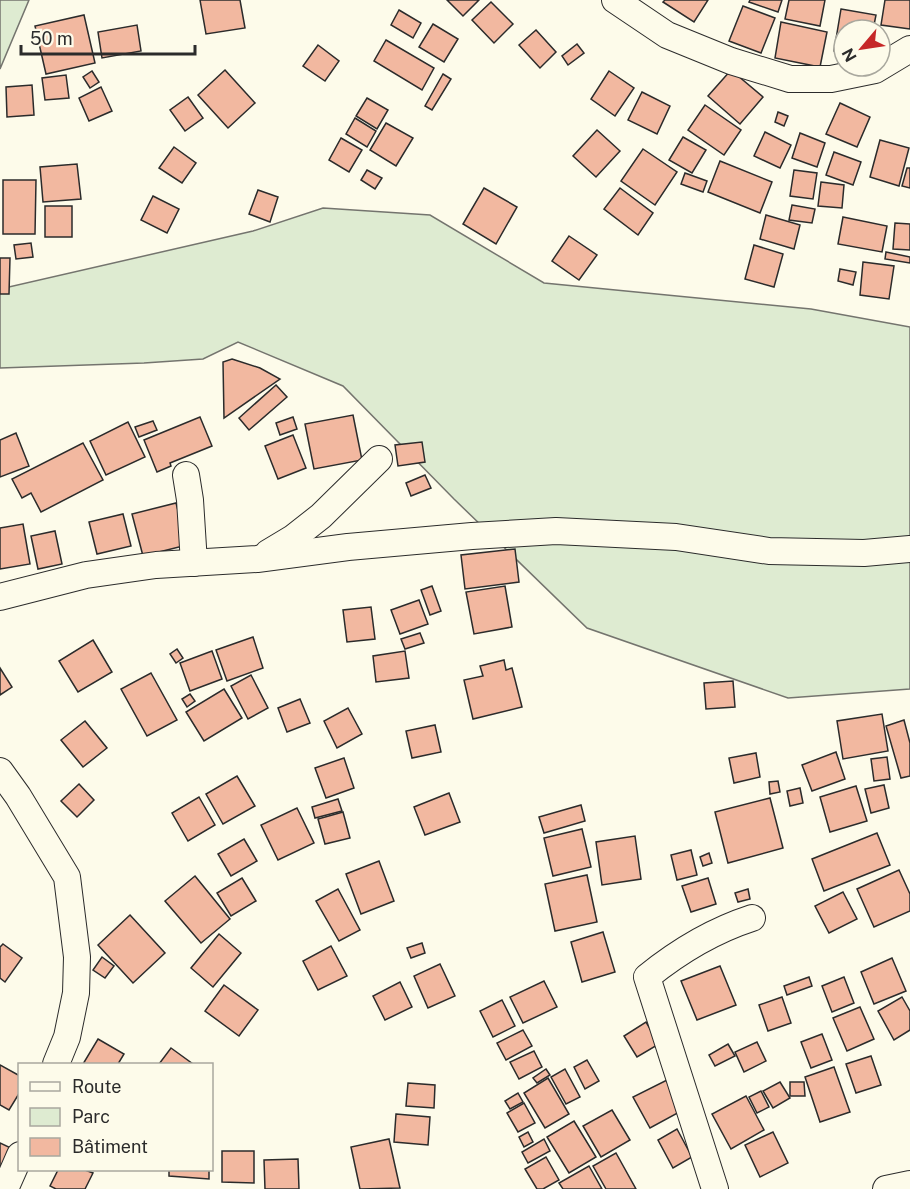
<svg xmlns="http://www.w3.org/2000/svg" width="910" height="1189" font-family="'Public Sans',sans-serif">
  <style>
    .green { fill: #deebd1; stroke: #74746e; stroke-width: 1.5 }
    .building { fill: #f2b8a0; stroke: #2b2b2b; stroke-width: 1.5 }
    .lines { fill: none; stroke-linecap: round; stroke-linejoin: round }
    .minor-casing { stroke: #2b2b2b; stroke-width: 28 }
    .minor { stroke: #fdfbea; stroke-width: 26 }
  </style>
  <rect width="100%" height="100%" fill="#fdfbea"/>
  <g class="green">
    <path d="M0 0H29L0 69Z"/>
    <path d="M323 208 430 215 544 283 811 309 910 327V689L788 698 587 628 454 499 343 386 238 342 203 359 144 363 0 368V289L253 231Z"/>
  </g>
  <g class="building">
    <path d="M200 0H240L245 28 206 34Z"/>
    <path d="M447 0H479L463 16Z"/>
    <path d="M665 0H708L694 22 663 2Z"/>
    <path d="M750 0H782L778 12 749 2Z"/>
    <path d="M789 0H825L820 26 785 19Z"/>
    <path d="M885 0H910V29L881 25Z"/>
    <path d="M491 2 513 24 494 43 472 20Z"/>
    <path d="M743 6 775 18 761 53 729 41Z"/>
    <path d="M841 9 876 15 873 30H844V53L834 51Z"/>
    <path d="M399 10 421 23 413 38 391 25Z"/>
    <path d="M84 15 95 63 46 74 35 26Z"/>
    <path d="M781 22 827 32 820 67 775 58Z"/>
    <path d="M433 24 458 39 444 62 419 47Z"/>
    <path d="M137 25 141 51 102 58 98 32Z"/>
    <path d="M536 30 556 52 540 68 519 45Z"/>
    <path d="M386 40 434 68 422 90 374 61Z"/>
    <path d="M577 44 584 53 568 65 562 56Z"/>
    <path d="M318 45 339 61 325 81 303 66Z"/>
    <path d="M225 70 255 103 228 128 198 95Z"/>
    <path d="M731 70 763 97 740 124 708 96Z"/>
    <path d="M92 71 99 82 90 88 83 77Z"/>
    <path d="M609 71 634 88 615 116 591 99Z"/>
    <path d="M443 74 451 79 432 110 425 106Z"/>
    <path d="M66 75 69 98 45 100 42 78Z"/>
    <path d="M32 85 34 115 7 117 6 87Z"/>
    <path d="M101 87 112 111 89 121 79 98Z"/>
    <path d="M642 92 670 106 657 134 628 120Z"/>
    <path d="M188 97 203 118 185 131 170 110Z"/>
    <path d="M367 98 388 110 377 129 356 116Z"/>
    <path d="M840 103 870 117 857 147 826 134Z"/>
    <path d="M705 105 741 130 724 155 688 130Z"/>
    <path d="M778 112 788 116 784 126 775 122Z"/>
    <path d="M355 118 376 131 367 147 346 134Z"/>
    <path d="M386 123 413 138 396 166 370 150Z"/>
    <path d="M597 130 620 151 596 177 573 156Z"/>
    <path d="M765 132 791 145 780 168 754 156Z"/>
    <path d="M800 133 825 143 817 167 792 158Z"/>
    <path d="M683 137 706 150 692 173 669 160Z"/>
    <path d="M341 138 362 150 349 172 329 160Z"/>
    <path d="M880 140 909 148 899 186 870 177Z"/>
    <path d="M174 147 196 163 182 183 159 168Z"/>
    <path d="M643 149 677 172 655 205 621 181Z"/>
    <path d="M834 152 861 162 853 185 826 175Z"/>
    <path d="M720 161 772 182 760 213 708 192Z"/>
    <path d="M77 164 81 199 43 202 40 167Z"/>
    <path d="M907 168H910V188L902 186Z"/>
    <path d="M367 170 382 178 375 189 361 180Z"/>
    <path d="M794 170 817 173 813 199 790 196Z"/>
    <path d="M685 173 707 181 703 192 681 184Z"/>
    <path d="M3 180H36L35 234H3Z"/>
    <path d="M821 182 844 185 842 208 818 206Z"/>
    <path d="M484 188 517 207 496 244 463 224Z"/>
    <path d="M620 188 653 213 638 235 604 209Z"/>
    <path d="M258 190 278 197 270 222 249 214Z"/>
    <path d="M153 196 179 209 167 233 141 220Z"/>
    <path d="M792 205 815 209 812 223 789 220Z"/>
    <rect x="45" y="206" width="27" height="31"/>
    <path d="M766 215 800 225 794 249 760 239Z"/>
    <path d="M843 217 887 226 882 252 838 244Z"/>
    <path d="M895 223 910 224V250L893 249Z"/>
    <path d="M569 236 597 255 579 280 552 261Z"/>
    <path d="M31 243 33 257 16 259 14 245Z"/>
    <path d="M754 245 783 254 774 287 745 279Z"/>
    <path d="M886 252 910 257V263L885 259Z"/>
    <path d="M0 258H10L9 294H0Z"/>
    <path d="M863 262 894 266 889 299 860 295Z"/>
    <path d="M840 269 856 272 853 285 838 281Z"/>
    <path d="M232 359 260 368 280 379 224 418 223 362Z"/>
    <path d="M276 385 287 397 249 430 239 418Z"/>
    <path d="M353 415 362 460 314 469 305 424Z"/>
    <path d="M200 417 212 446 170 463 171 466 157 472 144 440Z"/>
    <path d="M293 417 297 429 280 435 276 423Z"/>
    <path d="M153 421 157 430 139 437 135 427Z"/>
    <path d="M128 422 145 457 106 475 90 441Z"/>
    <path d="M16 433 29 466 0 477V440Z"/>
    <path d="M293 435 306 468 278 479 265 446Z"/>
    <path d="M422 442 425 462 398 466 395 445Z"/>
    <path d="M83 443 103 480 41 512 31 493 22 498 12 479Z"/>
    <path d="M425 475 431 488 411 496 406 483Z"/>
    <path d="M176 503 187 545 143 556 132 514Z"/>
    <path d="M123 514 131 546 97 554 89 522Z"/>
    <path d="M23 524 30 564 0 569V528Z"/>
    <path d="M55 531 62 564 38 569 31 536Z"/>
    <path d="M515 549 519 582 465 589 461 555Z"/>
    <path d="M432 586 441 611 430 615 421 590Z"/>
    <path d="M505 586 512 627 474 634 466 592Z"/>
    <path d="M419 600 428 624 400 634 391 610Z"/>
    <path d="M371 607 375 639 347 642 343 610Z"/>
    <path d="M420 633 424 643 405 649 401 639Z"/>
    <path d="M253 637 263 668 227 681 216 650Z"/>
    <path d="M93 640 112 672 78 692 59 661Z"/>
    <path d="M177 649 183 658 176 663 170 654Z"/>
    <path d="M212 651 222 679 190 691 180 663Z"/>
    <path d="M405 651 409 678 376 682 373 656Z"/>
    <path d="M504 660 506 670 512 668 522 707 473 719 464 680 483 676 480 666Z"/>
    <path d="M0 668 12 687 0 695Z"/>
    <path d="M151 673 177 720 147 736 121 689Z"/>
    <path d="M251 675 268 708 248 719 231 686Z"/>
    <path d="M733 681 735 707 706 709 704 683Z"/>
    <path d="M224 689 242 718 204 741 186 712Z"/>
    <path d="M190 694 195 701 187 707 182 699Z"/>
    <path d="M300 699 310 723 287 732 278 708Z"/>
    <path d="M348 708 362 734 337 748 324 721Z"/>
    <path d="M882 714 888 751 843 759 837 721Z"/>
    <path d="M904 720 910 743V776L901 778 886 726Z"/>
    <path d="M85 721 107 748 83 767 61 740Z"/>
    <path d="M435 725 441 752 412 758 406 731Z"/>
    <path d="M836 752 845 779 812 791 802 765Z"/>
    <path d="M756 753 760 777 734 783 729 758Z"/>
    <path d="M887 757 890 779 874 781 871 759Z"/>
    <path d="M344 758 354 788 326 798 315 768Z"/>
    <path d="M237 776 255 806 223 824 206 794Z"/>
    <path d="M778 781 780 792 770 794 769 782Z"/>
    <path d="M79 784 94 800 77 817 61 801Z"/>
    <path d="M884 785 889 808 871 813 865 789Z"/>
    <path d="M856 786 867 821 830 832 820 797Z"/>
    <path d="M800 788 803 803 790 806 787 791Z"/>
    <path d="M449 793 460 822 425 835 414 807Z"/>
    <path d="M199 797 215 825 188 841 172 813Z"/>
    <path d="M770 798 783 848 728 863 715 812Z"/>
    <path d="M338 799 342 811 315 818 312 807Z"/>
    <path d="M581 805 585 821 544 833 539 817Z"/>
    <path d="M297 808 314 843 278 860 261 825Z"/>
    <path d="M343 812 350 838 325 844 318 819Z"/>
    <path d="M582 829 591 867 553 876 544 838Z"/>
    <path d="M877 833 890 865 824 891 812 859Z"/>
    <path d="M635 836 641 879 602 885 596 842Z"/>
    <path d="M244 839 257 861 231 876 218 854Z"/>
    <path d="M691 850 697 875 677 880 671 855Z"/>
    <path d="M709 853 712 863 703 866 700 857Z"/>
    <path d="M379 861 394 901 361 914 346 874Z"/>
    <path d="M899 870 910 894V911L874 927 857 889Z"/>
    <path d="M587 875 597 922 555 931 545 884Z"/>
    <path d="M195 876 230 919 201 943 165 901Z"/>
    <path d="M242 878 256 901 231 916 217 893Z"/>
    <path d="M708 878 716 904 691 912 682 886Z"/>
    <path d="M338 889 360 930 339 941 316 901Z"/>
    <path d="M748 889 750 899 738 902 735 893Z"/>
    <path d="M843 892 857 919 829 933 815 906Z"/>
    <path d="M130 915 165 953 133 983 98 945Z"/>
    <path d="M603 932 615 972 582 982 571 942Z"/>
    <path d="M219 934 241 953 213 987 191 968Z"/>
    <path d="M422 943 425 953 411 958 407 948Z"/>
    <path d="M3 944 22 958 5 982 0 978V947Z"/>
    <path d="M331 946 347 976 318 990 303 961Z"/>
    <path d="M102 957 114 966 105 978 93 970Z"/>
    <path d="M892 958 906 991 874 1004 861 972Z"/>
    <path d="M440 964 455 996 428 1008 414 976Z"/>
    <path d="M720 966 736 1005 697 1020 681 981Z"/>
    <path d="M809 977 812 986 787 995 784 986Z"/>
    <path d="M844 977 854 1003 832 1012 822 986Z"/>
    <path d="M544 981 557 1007 523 1023 510 997Z"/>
    <path d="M400 982 412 1007 385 1020 373 996Z"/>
    <path d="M224 985 258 1010 239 1036 205 1011Z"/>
    <path d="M782 997 791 1023 768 1031 759 1005Z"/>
    <path d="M902 997 910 1011V1030L894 1040 878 1011Z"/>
    <path d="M502 1000 515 1026 493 1037 480 1011Z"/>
    <path d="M860 1007 874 1039 847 1051 833 1018Z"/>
    <path d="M646 1022 659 1044 637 1057 624 1036Z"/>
    <path d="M523 1030 532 1046 506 1060 497 1043Z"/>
    <path d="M822 1034 832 1060 811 1068 801 1042Z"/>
    <path d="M98 1039 124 1054 118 1064H83Z"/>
    <path d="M757 1042 766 1061 744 1072 735 1052Z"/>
    <path d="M728 1044 735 1056 715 1066 709 1055Z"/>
    <path d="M171 1048 193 1064H159Z"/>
    <path d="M534 1051 542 1067 519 1079 510 1062Z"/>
    <path d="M871 1056 881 1085 856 1093 846 1064Z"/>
    <path d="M587 1060 599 1081 585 1089 574 1067Z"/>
    <path d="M0 1065 20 1076V1092L9 1110 0 1105Z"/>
    <path d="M834 1067 850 1112 820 1122 805 1077Z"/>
    <path d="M546 1069 550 1075 537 1083 533 1078Z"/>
    <path d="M565 1069 580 1097 566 1104 551 1077Z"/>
    <path d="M548 1078 569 1114 545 1128 524 1093Z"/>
    <path d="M669 1079 685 1109 650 1128 633 1097Z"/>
    <path d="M780 1082 790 1098 773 1108 763 1091Z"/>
    <path d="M790 1082H804L805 1096H790Z"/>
    <path d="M408 1083 435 1085 434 1108 406 1106Z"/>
    <path d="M761 1091 769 1107 757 1113 749 1097Z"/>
    <path d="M518 1093 523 1102 510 1109 505 1101Z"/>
    <path d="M746 1096 764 1130 731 1149 712 1114Z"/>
    <path d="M524 1103 535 1123 518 1132 507 1113Z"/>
    <path d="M612 1110 630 1140 601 1157 583 1126Z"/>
    <path d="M396 1114 430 1117 428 1145 394 1142Z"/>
    <path d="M574 1121 596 1157 569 1173 547 1137Z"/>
    <path d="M677 1129 692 1157 673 1168 658 1140Z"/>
    <path d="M528 1132 533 1142 524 1147 519 1137Z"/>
    <path d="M773 1132 788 1163 760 1177 745 1145Z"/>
    <path d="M389 1139 400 1188 360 1189 351 1147Z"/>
    <path d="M544 1139 550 1151 528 1163 522 1152Z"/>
    <path d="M0 1143 13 1149 0 1178Z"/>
    <path d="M222 1151H254V1183L222 1182Z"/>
    <path d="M616 1153 636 1189H606L593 1166Z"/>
    <path d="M546 1157 559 1180 543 1189H537L525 1169Z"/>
    <path d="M298 1159 299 1189H265L264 1160Z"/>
    <path d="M589 1166 602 1189H563L559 1183Z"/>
    <path d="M58 1170H85L93 1173 85 1189H56L50 1186Z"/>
    <path d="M169 1170H209V1179L169 1176Z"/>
  </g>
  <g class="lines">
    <defs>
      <g id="minor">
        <path d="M615 0 667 35 731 61 790 79H831L875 70 910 49"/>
        <path d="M186 475 190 500 194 563"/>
        <path d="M268 553 293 538 321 516 379 459"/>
        <path d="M0 597 86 575 156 565 257 559 348 547 472 536 556 531 676 537 769 551 864 553 910 549"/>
        <path d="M0 771 18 796 67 877 77 957 76 993 67 1037 56 1064"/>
        <path d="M5 1189 20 1155"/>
        <path d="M715 1189 647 977C679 951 712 931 752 918"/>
        <path d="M886 1189 910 1184"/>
      </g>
    </defs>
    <use href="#minor" class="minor-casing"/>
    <use href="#minor" class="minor"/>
  </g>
  <rect x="18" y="1063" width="195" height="108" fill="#fdfbea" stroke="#a9a89e" stroke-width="1.5"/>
  <rect x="30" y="1082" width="30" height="9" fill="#fdfbea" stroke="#a9a89e" stroke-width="1.5"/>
  <text x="72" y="1093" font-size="18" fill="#2b2b2b">Route</text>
  <rect x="30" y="1108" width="30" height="18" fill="#deebd1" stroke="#a9a89e" stroke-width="1.5"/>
  <text x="72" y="1123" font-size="18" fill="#2b2b2b">Parc</text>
  <rect x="30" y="1138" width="30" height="18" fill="#f2b8a0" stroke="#a9a89e" stroke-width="1.5"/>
  <text x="72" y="1153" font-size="18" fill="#2b2b2b">Bâtiment</text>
  <g transform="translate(862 48) rotate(241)"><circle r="28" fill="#fdfbea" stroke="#a9a89e" stroke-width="1.5"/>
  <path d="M0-4.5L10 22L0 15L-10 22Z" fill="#c62828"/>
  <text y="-9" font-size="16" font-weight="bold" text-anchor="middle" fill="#2b2b2b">N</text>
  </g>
  <path d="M21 45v9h174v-9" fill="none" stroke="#2b2b2b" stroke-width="3"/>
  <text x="30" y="45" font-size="18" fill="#2b2b2b" stroke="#fdfbea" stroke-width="4.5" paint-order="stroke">50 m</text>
</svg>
